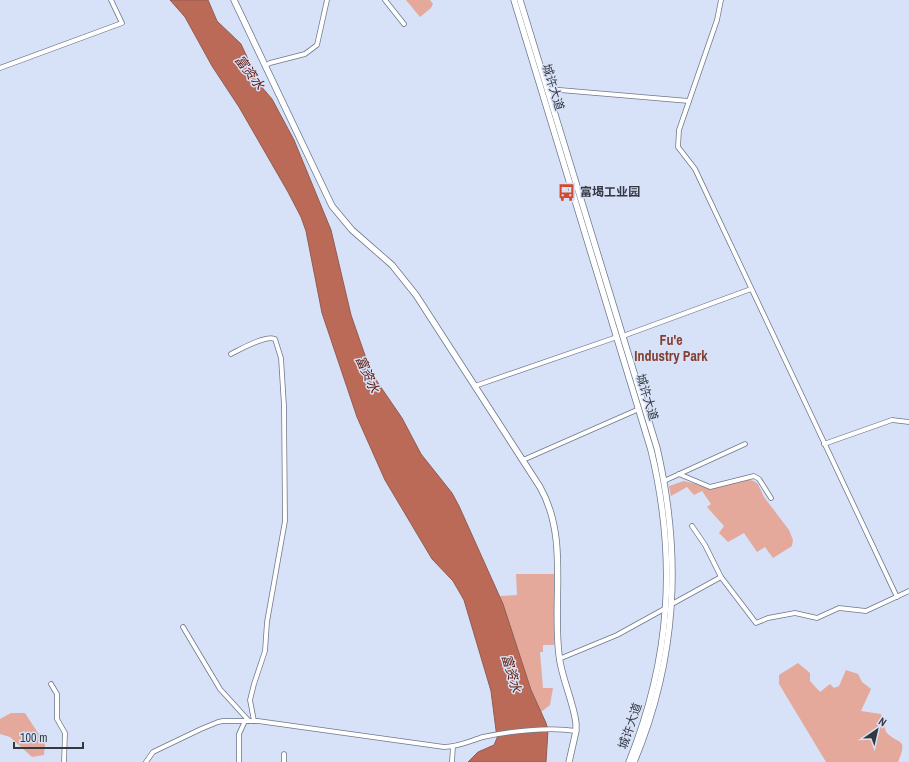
<svg xmlns="http://www.w3.org/2000/svg" width="909" height="762" font-family="'Archivo Narrow','Noto Sans SC',sans-serif">
  <style>
    .green { fill: #e4a99b }
    .water { fill: #bc6a58; stroke: #935b51 }
    .lines { fill: none; stroke-linecap: round; stroke-linejoin: round }
    .street-casing { stroke: #6e788b; stroke-width: 5.5 }
    .secondary-casing { stroke: #6e788b; stroke-width: 7 }
    .street { stroke: #fff; stroke-width: 4 }
    .secondary { stroke: #fff; stroke-width: 5.5 }
    .labels { text-anchor: middle; stroke-width: 3; stroke-linejoin: round; paint-order: stroke }
    .street-label { font-size: 12px; fill: #343841; stroke: #d7e2f8 }
    .poi-label { font-size: 12px; font-weight: bold; fill: #343841; stroke: #d7e2f8; text-anchor: start }
    .water-label { font-size: 13px; font-style: italic; fill: #5e1203; stroke: #d7e2f8 }
    .quarter-label { font-size: 14px; font-weight: bold; fill: #853f30; stroke: #d7e2f8 }
  </style>
  <rect width="100%" height="100%" fill="#d7e2f8"/>
  <g class="green">
    <path d="M406 0H430L433 4 431 8 420 17Z"/>
    <path d="M746 479 754 481 758 484 764 497 789 530 793 540 792 546 773 558 765 547 757 552 744 533 728 542 719 533 724 526 707 507 711 504 702 491 694 495 687 487 671 496 669 486 684 481 712 488Z"/>
    <path d="M516 574H554V645H543V652H540L543 688H553L550 705 541 712 531 690 500 596 517 595Z"/>
    <path d="M798 663 810 673V681L820 692 830 684 834 688 839 686 846 670 858 674 862 682 871 689 861 711 881 714 886 732C898 745 909 737 898 762H826L779 684V675Z"/>
    <path d="M11 713H25L38 733 46 735 44 755 32 757 10 737 0 734V719Z"/>
  </g>
  <path class="water" d="M170 0H208L217 21 241 44 260 85 272 99 294 140 331 230 351 315 368 364 378 383 402 418 421 454 452 493 459 506 503 604 531 690 546 723 548 730 546 762H468L478 752 494 745 497 738 491 691 464 600 453 581 432 559 385 480 357 417 322 313 306 231 301 217 288 192 239 107 212 66 185 17Z"/>
  <g class="lines">
    <defs>
      <g id="street">
        <path d="M385 0 404 24"/>
        <path d="M721 0 717 20 679 130 678 147 695 169 897 597"/>
        <path d="M265 66 270 63 305 54 317 45 327 0"/>
        <path d="M0 68 122 23 111 0"/>
        <path d="M548 89 689 101"/>
        <path d="M623 336 751 289"/>
        <path d="M231 354C241 349 265 335 275 339L281 358 284 406 285 521 267 622 265 651 254 684 250 700 254 721"/>
        <path d="M475 386 617 337"/>
        <path d="M824 444 892 420 909 422"/>
        <path d="M523 460 639 409"/>
        <path d="M679 474 710 487 754 476 759 479 771 498"/>
        <path d="M664 481 745 444"/>
        <path d="M692 526 705 545 721 577 756 623 768 618 795 613 817 618 839 608 866 611 909 591"/>
        <path d="M672 604 721 577"/>
        <path d="M183 627 220 689 249 721"/>
        <path d="M559 659 617 635 666 608"/>
        <path d="M51 684 57 694V719L65 733 64 762"/>
        <path d="M146 762 153 752 201 729 218 722 223 721H258L444 747C458 747 470 741 483 737 510 731 549 727 576 731"/>
        <path d="M239 762V734L245 721"/>
        <path d="M284 762V754"/>
        <path d="M452 762 453 746"/>
      </g>
      <g id="secondary">
        <path d="M234 0 332 206 352 230 392 265 416 295 540 487C569 538 552 599 559 655 561 677 573 700 576 723V731L569 762"/>
        <path d="M514 0 651 450C677 558 671 658 629 762"/>
        <path d="M520 0 657 448C682 556 677 659 634 762"/>
      </g>
    </defs>
    <use href="#street" class="street-casing"/>
    <use href="#secondary" class="secondary-casing"/>
    <use href="#street" class="street"/>
    <use href="#secondary" class="secondary"/>
  </g>
  <defs>
    <symbol id="bus-bare" viewBox="-9 -9 18 18"><path d="M-5-6H5V4H4V6H2V4H-2V6H-4V4H-5ZM-3.5-4V0h7V-4ZM-3.5 1.2v1.5H-2V1.2ZM2 1.2v1.5H3.5V1.2Z" fill="#d44a2d" stroke="#d7e2f8" stroke-width="2.5" paint-order="stroke"/></symbol>
  </defs>
  <g fill-rule="evenodd">
    <use href="#bus-bare" x="554" y="180" width="25" height="25"/>
  </g>
  <g class="labels">
    <g class="street-label">
      <text transform="translate(553 87) rotate(73)" y="4">城许大道</text>
      <text transform="translate(647 397) rotate(73)" y="4">城许大道</text>
      <text transform="translate(630 726) rotate(-71)" y="4">城许大道</text>
    </g>
    <g class="poi-label">
      <text x="580" y="196">富堨工业园</text>
    </g>
    <g class="water-label">
      <text transform="translate(250 72) rotate(53)" y="5">富资水</text>
      <text transform="translate(368 374) rotate(66)" y="5">富资水</text>
      <text transform="translate(512 673) rotate(74)" y="5">富资水</text>
    </g>
    <g class="quarter-label">
      <text x="671" y="345">Fu'e<tspan x="671" dy="16">Industry Park</tspan></text>
    </g>
  </g>
  <g transform="translate(877 730) rotate(34)" stroke="#d7e2f8" stroke-width="3" paint-order="stroke">
  <path d="M0-3L7 15L0 10L-7 15Z" fill="#343841"/>
  <text y="-6" font-size="11" font-weight="bold" text-anchor="middle" fill="#343841">N</text>
  </g>
  <path d="M14 742v6h69v-6" fill="none" stroke="#343841" stroke-width="2"/>
  <text x="20" y="742" font-size="12" fill="#343841" stroke="#d7e2f8" stroke-width="3" paint-order="stroke">100 m</text>
</svg>
